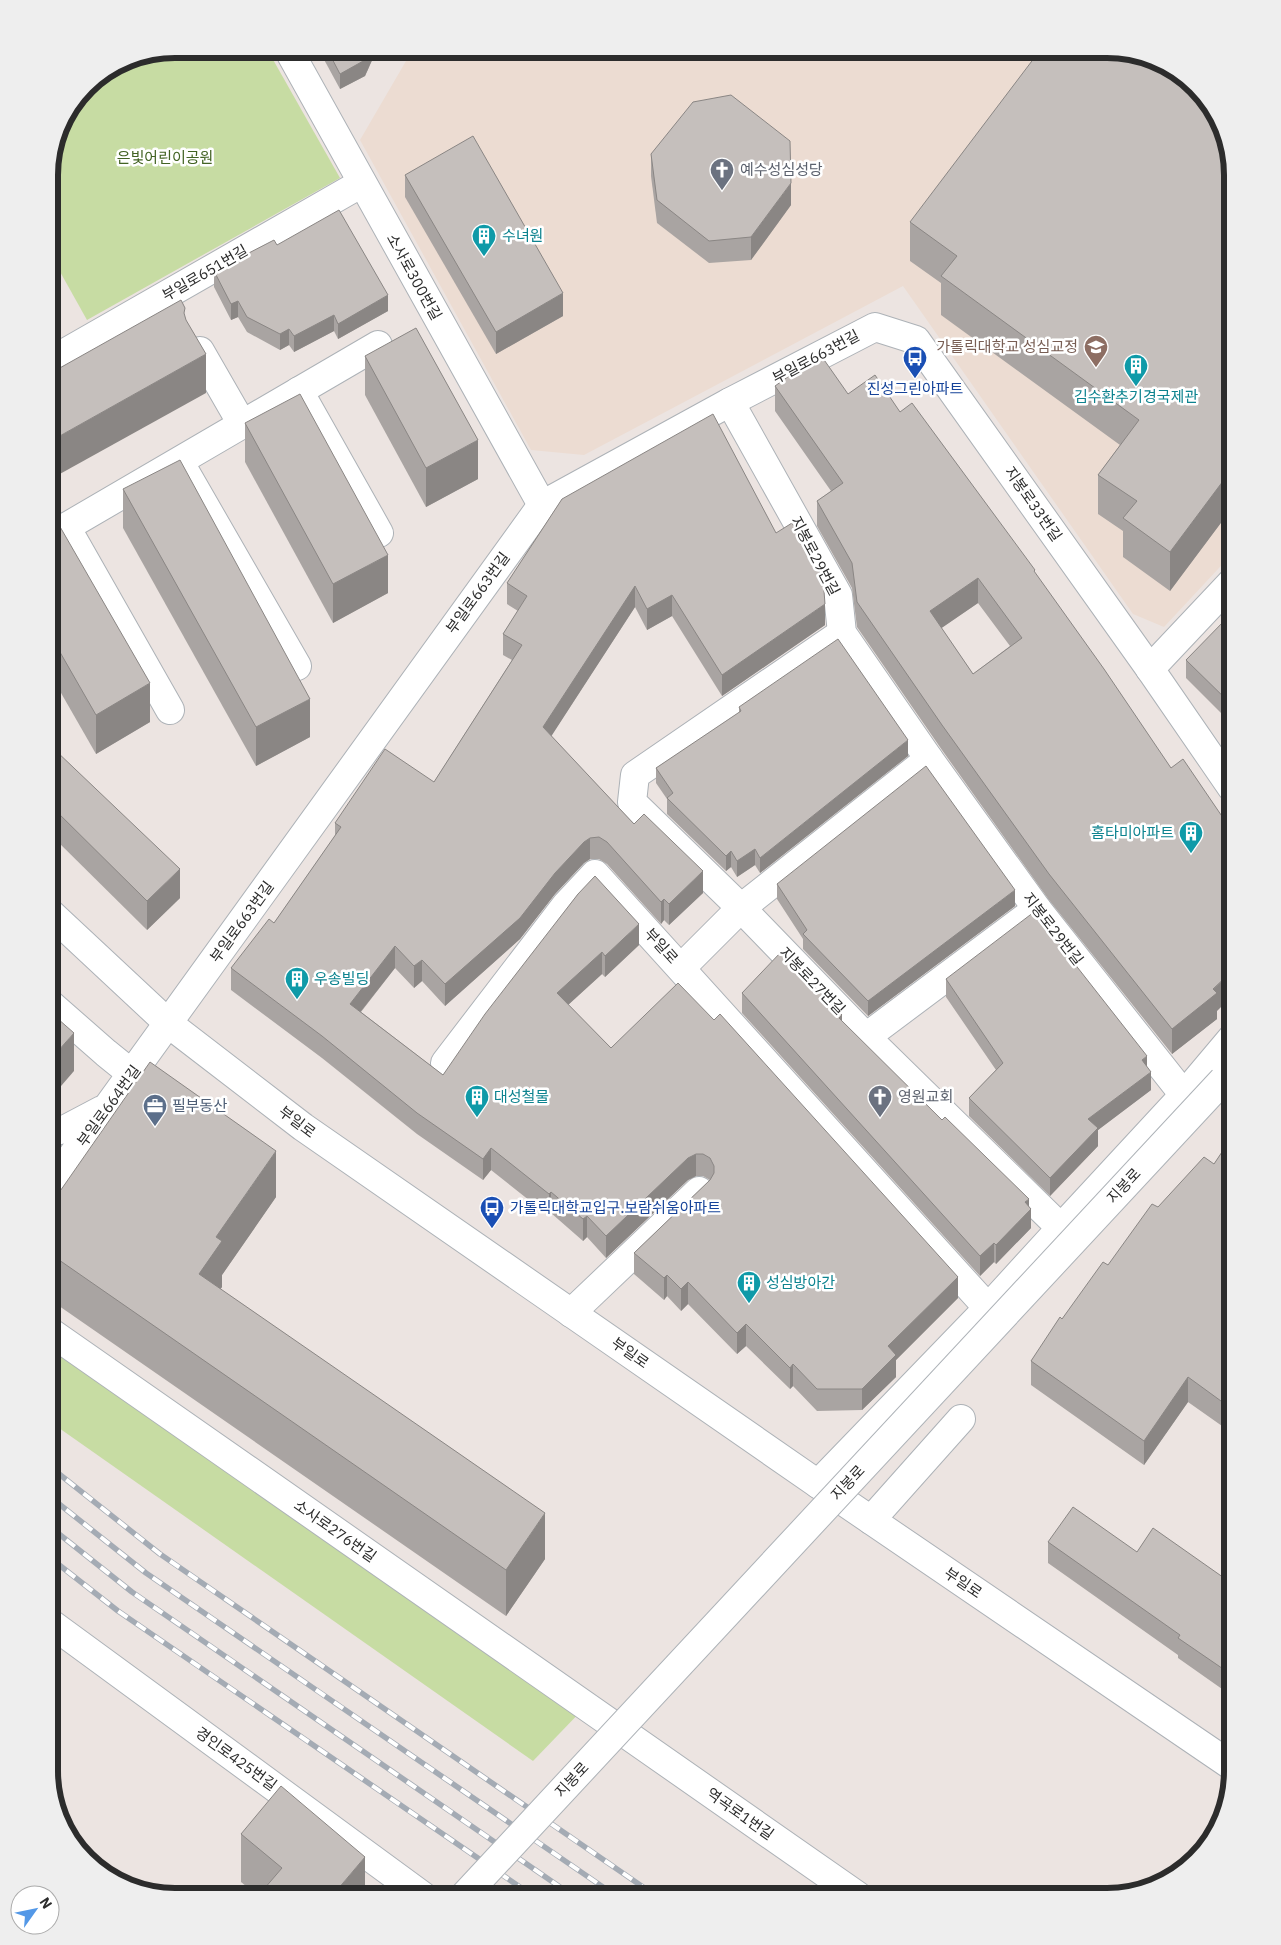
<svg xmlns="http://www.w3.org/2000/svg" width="1281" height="1945" font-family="'IBM Plex Sans','Noto Sans KR',sans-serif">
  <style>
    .education { fill: #ecdcd2 }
    .green { fill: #c7dca3 }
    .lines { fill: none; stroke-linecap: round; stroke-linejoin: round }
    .minor-casing { stroke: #adb2b7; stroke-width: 30 }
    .minor { stroke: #fff; stroke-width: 28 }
    .rail-casing { stroke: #a4abb4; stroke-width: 5.5 }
    .rail { stroke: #fff; stroke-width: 4; stroke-dasharray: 11; stroke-linecap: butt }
    .minor-bridge-casing { stroke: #adb2b7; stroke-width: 30; stroke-linecap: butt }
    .minor-bridge { stroke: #fff; stroke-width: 28 }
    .wall { fill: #a9a4a2; fill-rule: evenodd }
    .shaded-wall { fill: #8a8684 }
    .building { fill: #c5bfbc; stroke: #8a8684; fill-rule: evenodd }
    .labels { text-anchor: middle; stroke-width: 5; stroke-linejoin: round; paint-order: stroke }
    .park-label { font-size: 15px; fill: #426323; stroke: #fff }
    .worship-label { font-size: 15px; fill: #5b616d; stroke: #fff; text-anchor: start }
    .culture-label { font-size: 15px; fill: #0d838f; stroke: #fff; text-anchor: start }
    .street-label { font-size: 15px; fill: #2c2c2c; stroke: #fff }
    .education-label { font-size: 15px; fill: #785e54; stroke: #fff; text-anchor: end }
    .transit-label { font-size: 15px; fill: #164399; stroke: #fff }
    .service-label { font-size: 15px; fill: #4e5e75; stroke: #fff; text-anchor: start }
    .rim { fill: none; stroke: #2c2c2c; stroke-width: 6 }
  </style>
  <rect width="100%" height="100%" fill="#ece4e1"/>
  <path class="education" d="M413 49H1115L1170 66 1232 174V554L1164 627 1133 614 903 286 584 455 531 450 360 140Z"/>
  <g class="green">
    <path d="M174 49H267L340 178 87 320 49 252V166L62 119 86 85 126 58Z"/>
    <path d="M49 1331 586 1706 533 1761 49 1421Z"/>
  </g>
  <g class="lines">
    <defs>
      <g id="minor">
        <path d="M288 49 542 505"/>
        <path d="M200 351 242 424"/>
        <path d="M49 362 362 183"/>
        <path d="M299 391 379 533"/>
        <path d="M730 402 838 595 842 633 929 759 1037 909 1184 1095"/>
        <path d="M183 468 297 666"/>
        <path d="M66 527 170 710"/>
        <path d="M49 537 378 345"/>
        <path d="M842 633 635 775 632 802 741 908 866 1037 1061 1228 1184 1095 1232 1038"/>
        <path d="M1150 669 1232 582"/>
        <path d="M49 912 169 1024 303 1127 818 1484 1232 1766"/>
        <path d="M681 968 741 908 929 759"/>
        <path d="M49 1003 106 1053 132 1074"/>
        <path d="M866 1037 1037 909"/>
        <path d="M445 1063 566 905 595 874 988 1308"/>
        <path d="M49 1132 66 1129 102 1110"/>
        <path d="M49 1188 542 505 730 402 875 327 916 340 1150 669 1232 788"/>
        <path d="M571 1313 699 1191"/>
        <path d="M49 1331 858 1896"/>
        <path d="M818 1484 988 1308 1061 1228"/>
        <path d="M871 1520 961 1419"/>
        <path d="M49 1622 423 1896"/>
      </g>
    </defs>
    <use href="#minor" class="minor-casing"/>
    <use href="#minor" class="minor"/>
    <defs>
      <g id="rail">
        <path d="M49 1466 160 1554 656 1896"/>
        <path d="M49 1496 146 1573 616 1896"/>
        <path d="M49 1526 132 1592 573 1896"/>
        <path d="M49 1557 118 1611 533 1896"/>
      </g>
    </defs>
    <use href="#rail" class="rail-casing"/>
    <use href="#rail" class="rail"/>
    <defs>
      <path id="minor-bridge" d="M464 1896 1223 1080"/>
    </defs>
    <use href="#minor-bridge" class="minor-bridge-casing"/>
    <use href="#minor-bridge" class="minor-bridge"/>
  </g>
  <g class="wall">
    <path d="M321 49H377L365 76 340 89 321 54Z"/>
    <path d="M651 154 791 205 751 260 709 263 657 223 651 176Z"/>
    <path d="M1232 174V508L1170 591 1123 557V531L1098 514V475L1120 445 941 315V283L910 261V222Z"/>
    <path d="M405 175 563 316 496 354 405 197Z"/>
    <path d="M277 245 388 311 338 339 334 331 294 352 289 345 280 350 247 332 238 317 231 320 214 287V271Z"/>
    <path d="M365 356 478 479 426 507 365 395Z"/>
    <path d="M775 386 848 394 900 412 1035 574 1217 1011V1019L1172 1054 1049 900 942 750 857 627 852 588 817 526V501L831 491 775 411ZM978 603 1010 646 973 674 941 628Z"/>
    <path d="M245 423 388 593 333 623 245 462Z"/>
    <path d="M123 489 310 737 256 766 123 528Z"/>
    <path d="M562 499 825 625 722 696 672 616 647 630 635 607 551 736 634 824 703 893 669 925 664 920 661 924 607 864 599 859H590L584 863 555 894 520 939 445 1006 422 981 414 988 395 968 361 1012 443 1075 578 894 639 945 605 977 602 974 568 1005 611 1048 958 1298 896 1360V1377L862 1410 817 1411 793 1386 790 1389 746 1346 737 1354 688 1304 681 1311 667 1296 664 1300 634 1274V1253L710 1180 703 1176H696L688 1180 606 1258 587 1237 583 1241 551 1213 549 1216 491 1170 483 1180 417 1134 322 1058 231 990V968L274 923 335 836V823L434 782 512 660 503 655V634L518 611 507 604V583Z"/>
    <path d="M49 531 150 722 96 754 49 672Z"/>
    <path d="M1232 616V724L1186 678V660Z"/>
    <path d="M739 707 908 756 760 873 755 865 737 877 731 867 726 871 667 814V799L656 783V768L739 713Z"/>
    <path d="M49 754 180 898 147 930 49 833Z"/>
    <path d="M777 884 1015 906 868 1016 803 949V939L777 899Z"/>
    <path d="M946 979 1147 1068 1151 1090 1098 1130V1146L1050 1196 969 1116V1098L996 1070 946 997Z"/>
    <path d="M742 993 842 1022 1029 1206 1031 1228 996 1264 994 1262 980 1276 742 1013Z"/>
    <path d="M1232 1137V1433L1188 1402 1144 1465 1031 1385V1361L1062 1319 1158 1207 1214 1164Z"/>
    <path d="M276 1197 222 1275V1287L220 1289 545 1559 506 1616 49 1299V1207Z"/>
    <path d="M1048 1542 1137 1552 1227 1580 1232 1573V1696L1178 1658V1655L1048 1563Z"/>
    <path d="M241 1834 365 1896H258L241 1882Z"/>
  </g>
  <g class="shaded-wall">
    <path d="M370 49H377L365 76 340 89V74Z"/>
    <path d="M791 183V205L751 260V237Z"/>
    <path d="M563 293V316L496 354V332Z"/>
    <path d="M388 295V311L338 339V324Z"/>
    <path d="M238 301V317L231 320V304Z"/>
    <path d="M334 315V331L294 352V336Z"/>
    <path d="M289 329V345L280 350V334Z"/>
    <path d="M206 354V393L49 480V442Z"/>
    <path d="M478 440V479L426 507V468Z"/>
    <path d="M1232 469V508L1170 591V552Z"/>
    <path d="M388 555V593L333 623V584Z"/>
    <path d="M978 578V603L930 636V611Z"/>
    <path d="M635 586V607L543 749V727Z"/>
    <path d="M672 595V616L647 630V609Z"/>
    <path d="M825 604V625L722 696V675Z"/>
    <path d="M150 683V722L96 754V715Z"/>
    <path d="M310 699V737L256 766V727Z"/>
    <path d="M908 740V756L760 873V858Z"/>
    <path d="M590 838V859L584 863 555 894 520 939 445 1006V984L555 873 584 842Z"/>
    <path d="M755 849V865L737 877V861Z"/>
    <path d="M731 851V867L726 871V856Z"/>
    <path d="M180 869V898L147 930V901Z"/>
    <path d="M703 871V893L669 925V904Z"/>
    <path d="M1015 890V906L868 1016V1001Z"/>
    <path d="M664 899V920L661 924V902Z"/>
    <path d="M639 924V945L605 977V956Z"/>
    <path d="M395 946V968L350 1025V1004Z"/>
    <path d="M602 952V974L557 1015V993Z"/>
    <path d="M422 960V981L414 988V966Z"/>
    <path d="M1232 971V996L1217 1011V1019L1172 1054V1029Z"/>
    <path d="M842 1015V1035L839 1018Z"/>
    <path d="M74 1033V1071L49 1100V1061Z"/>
    <path d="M1147 1056V1074L1142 1060Z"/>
    <path d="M1151 1072V1090L1098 1130V1146L1050 1196V1178L1088 1119Z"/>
    <path d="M491 1148V1170L483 1180V1159Z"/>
    <path d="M276 1151V1197L222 1275V1287L199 1320V1274L216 1237Z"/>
    <path d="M696 1154V1176L688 1180 606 1258V1236L688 1158Z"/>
    <path d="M551 1192V1213L549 1216V1194Z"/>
    <path d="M1029 1199V1211L1031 1209V1228L996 1264V1245L1025 1202Z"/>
    <path d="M587 1216V1237L583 1241V1219Z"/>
    <path d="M994 1243V1262L980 1276V1256Z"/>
    <path d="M667 1275V1296L664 1300V1278Z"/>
    <path d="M958 1277V1298L896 1360V1377L862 1410V1389L888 1346Z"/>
    <path d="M688 1282V1304L681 1311V1289Z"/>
    <path d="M746 1324V1346L737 1354V1333Z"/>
    <path d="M793 1364V1386L790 1389V1368Z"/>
    <path d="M1188 1377V1402L1144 1465V1441Z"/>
    <path d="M545 1513V1559L506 1616V1570Z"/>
    <path d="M365 1857V1896H332Z"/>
  </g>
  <g class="building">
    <path d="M327 49H370L365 60 340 74Z"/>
    <path d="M1041 49H1115L1170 66 1216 112 1232 174V469L1170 552 1123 518 1137 501 1098 475 1139 420 941 276 957 256 910 222Z"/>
    <path d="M731 95 790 141 791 183 751 237 709 241 657 200 651 154 693 102Z"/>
    <path d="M473 136 563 293 496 332 405 175Z"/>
    <path d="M339 210 388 295 338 324 334 315 294 336 289 329 280 334 247 317 238 301 231 304 214 271 274 240 277 245Z"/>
    <path d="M181 300 185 308 184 313 186 320 206 354 49 442V374Z"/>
    <path d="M416 328 478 440 426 468 365 356Z"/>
    <path d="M820 354 848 394 875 375 900 412 912 403 1035 570 1034 571 1104 669 1171 768 1183 759 1232 831V971L1213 989 1217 993 1172 1029 1049 874 942 725 857 602 852 563 817 501 843 483 775 386ZM978 578 1022 638 973 674 930 611Z"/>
    <path d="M300 394 388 555 333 584 245 423Z"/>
    <path d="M713 414 776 533 792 523 823 578 825 604 722 675 672 595 647 609 635 586 543 727 634 824 644 814 703 871 669 904 664 899 661 902 607 842 599 837 590 838 584 842 555 873 520 918 445 984 422 960 414 966 395 946 350 1004 443 1075 485 1014 578 894 595 876 639 924 605 956 602 952 557 993 611 1048 678 983 714 1020 720 1014 958 1277 888 1346 896 1355 862 1389H817L793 1364 790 1368 746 1324 737 1333 688 1282 681 1289 667 1275 664 1278 634 1253 710 1180 714 1173V1166L710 1158 703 1154H696L688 1158 606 1236 587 1216 583 1219 551 1192 549 1194 491 1148 483 1159 417 1113 322 1036 231 968 269 919 274 923 341 827 335 823 385 749 434 782 522 645 503 634 527 596 507 583 562 499Z"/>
    <path d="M180 460 310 699 256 727 123 489Z"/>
    <path d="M59 525 150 683 96 715 49 633V531Z"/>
    <path d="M1232 616V705L1186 660 1226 619 1228 621Z"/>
    <path d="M838 639 908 740 760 858 755 849 737 861 731 851 726 856 667 798 673 793 656 768 741 711 739 707Z"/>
    <path d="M54 749 180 869 147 901 49 804V754Z"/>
    <path d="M926 766 1015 890 868 1001 803 934 807 930 777 884Z"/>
    <path d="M1034 912 1147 1056 1142 1060 1151 1072 1088 1119 1098 1128 1050 1178 969 1098 1003 1063 946 979Z"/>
    <path d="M781 952 842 1015 839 1018 942 1120 945 1117 1029 1199 1025 1202 1031 1209 996 1245 994 1243 980 1256 742 993Z"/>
    <path d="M49 1011 74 1033 49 1061Z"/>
    <path d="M150 1062 276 1151 216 1237 222 1241 199 1274 545 1513 506 1570 49 1253V1207Z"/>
    <path d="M1232 1137V1409L1188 1377 1144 1441 1031 1361 1060 1317 1062 1319 1103 1262 1108 1265 1152 1204 1158 1207 1204 1157 1214 1164Z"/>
    <path d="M1073 1507 1137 1552 1153 1528 1227 1580 1232 1573V1675L1178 1638 1180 1635 1048 1542Z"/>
    <path d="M281 1786 365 1857 332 1896H258L282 1868 241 1834Z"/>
  </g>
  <defs>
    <symbol id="church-pin" viewBox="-11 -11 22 30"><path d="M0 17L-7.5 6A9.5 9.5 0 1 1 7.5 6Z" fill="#6b7280" stroke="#fff"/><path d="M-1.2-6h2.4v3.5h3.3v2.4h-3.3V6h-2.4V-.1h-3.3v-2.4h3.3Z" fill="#fff"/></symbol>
    <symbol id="building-pin" viewBox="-11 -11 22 30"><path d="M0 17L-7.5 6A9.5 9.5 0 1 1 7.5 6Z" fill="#0f9aa8" stroke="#fff"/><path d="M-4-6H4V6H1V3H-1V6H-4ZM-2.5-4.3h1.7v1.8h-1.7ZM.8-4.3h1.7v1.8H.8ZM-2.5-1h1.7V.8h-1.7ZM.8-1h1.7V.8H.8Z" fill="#fff"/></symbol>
    <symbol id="university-pin" viewBox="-11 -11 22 30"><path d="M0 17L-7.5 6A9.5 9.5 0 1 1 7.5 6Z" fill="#8d6e63" stroke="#fff"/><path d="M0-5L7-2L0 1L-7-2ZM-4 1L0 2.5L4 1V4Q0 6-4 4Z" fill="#fff"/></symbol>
    <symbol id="bus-pin" viewBox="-11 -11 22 30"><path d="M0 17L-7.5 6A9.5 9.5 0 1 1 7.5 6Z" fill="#1a4fb4" stroke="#fff"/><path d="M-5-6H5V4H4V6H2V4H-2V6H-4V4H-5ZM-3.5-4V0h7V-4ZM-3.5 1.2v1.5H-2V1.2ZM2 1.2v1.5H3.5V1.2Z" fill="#fff"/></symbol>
    <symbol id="office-pin" viewBox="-11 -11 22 30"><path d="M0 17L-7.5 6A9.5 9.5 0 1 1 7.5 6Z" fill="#5c6f8a" stroke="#fff"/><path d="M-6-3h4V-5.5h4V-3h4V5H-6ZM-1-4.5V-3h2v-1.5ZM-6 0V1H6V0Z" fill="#fff"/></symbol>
  </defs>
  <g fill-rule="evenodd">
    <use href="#church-pin" x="708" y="156" width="28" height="38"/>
    <use href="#building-pin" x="470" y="222" width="28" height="38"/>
    <use href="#university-pin" x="1082" y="333" width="28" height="38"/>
    <use href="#bus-pin" x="901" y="344" width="28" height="38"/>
    <use href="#building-pin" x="1122" y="352" width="28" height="38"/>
    <use href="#building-pin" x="1177" y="819" width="28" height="38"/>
    <use href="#building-pin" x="283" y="965" width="28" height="38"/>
    <use href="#building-pin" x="463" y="1083" width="28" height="38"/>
    <use href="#church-pin" x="866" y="1083" width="28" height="38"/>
    <use href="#office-pin" x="141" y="1092" width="28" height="38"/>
    <use href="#bus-pin" x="478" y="1194" width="28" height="38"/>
    <use href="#building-pin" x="735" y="1269" width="28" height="38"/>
  </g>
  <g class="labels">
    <g class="park-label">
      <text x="165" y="163">은빛어린이공원</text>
    </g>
    <g class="worship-label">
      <text x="740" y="175">예수성심성당</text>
      <text x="898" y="1102">영원교회</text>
    </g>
    <g class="culture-label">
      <text x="502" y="241">수녀원</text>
      <text x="1136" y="402" text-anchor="middle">김수환추기경국제관</text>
      <text x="1174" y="838" text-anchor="end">홈타미아파트</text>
      <text x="314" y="984">우송빌딩</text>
      <text x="494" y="1102">대성철물</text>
      <text x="766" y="1288">성심방아간</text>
    </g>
    <g class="street-label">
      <text transform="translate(205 273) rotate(-30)" y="5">부일로651번길</text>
      <text transform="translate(414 277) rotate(61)" y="5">소사로300번길</text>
      <text transform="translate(816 357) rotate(-28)" y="5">부일로663번길</text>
      <text transform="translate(1033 504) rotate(55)" y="5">지봉로33번길</text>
      <text transform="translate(815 556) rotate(62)" y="5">지봉로29번길</text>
      <text transform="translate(478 593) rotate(-54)" y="5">부일로663번길</text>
      <text transform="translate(242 922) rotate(-54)" y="5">부일로663번길</text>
      <text transform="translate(1053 929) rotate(52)" y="5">지봉로29번길</text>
      <text transform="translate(661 946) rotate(48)" y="5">부일로</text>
      <text transform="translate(812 981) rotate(46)" y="5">지봉로27번길</text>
      <text transform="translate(109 1106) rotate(-54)" y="5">부일로664번길</text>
      <text transform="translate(297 1122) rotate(37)" y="5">부일로</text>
      <text transform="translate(1124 1186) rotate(-47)" y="5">지봉로</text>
      <text transform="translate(630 1353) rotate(35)" y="5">부일로</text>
      <text transform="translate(848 1483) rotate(-47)" y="5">지봉로</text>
      <text transform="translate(335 1531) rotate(35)" y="5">소사로276번길</text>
      <text transform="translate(963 1583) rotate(34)" y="5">부일로</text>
      <text transform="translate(236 1759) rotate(36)" y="5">경인로425번길</text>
      <text transform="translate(572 1780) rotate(-47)" y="5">지봉로</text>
      <text transform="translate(740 1814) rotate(35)" y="5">역곡로1번길</text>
    </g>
    <g class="education-label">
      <text x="1078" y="352">가톨릭대학교 성심교정</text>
    </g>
    <g class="transit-label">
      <text x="915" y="394">진성그린아파트</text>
      <text x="510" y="1213" text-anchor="start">가톨릭대학교입구.보람쉬움아파트</text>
    </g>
    <g class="service-label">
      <text x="172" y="1111">필부동산</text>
    </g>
  </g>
  <path d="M0 0H1281V1945H0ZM175 58H1107A117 117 0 0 1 1224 175V1771A117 117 0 0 1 1107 1888H175A117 117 0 0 1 58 1771V175A117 117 0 0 1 175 58Z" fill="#eee" fill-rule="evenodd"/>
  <path class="rim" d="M175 58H1107A117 117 0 0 1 1224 175V1771A117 117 0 0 1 1107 1888H175A117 117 0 0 1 58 1771V175A117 117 0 0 1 175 58Z"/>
  <g transform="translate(35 1910) rotate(57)"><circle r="24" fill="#ffffff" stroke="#ababab"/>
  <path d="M0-4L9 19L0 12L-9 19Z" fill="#5398e7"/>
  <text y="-8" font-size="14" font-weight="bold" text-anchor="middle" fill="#2c2c2c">N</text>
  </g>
</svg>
